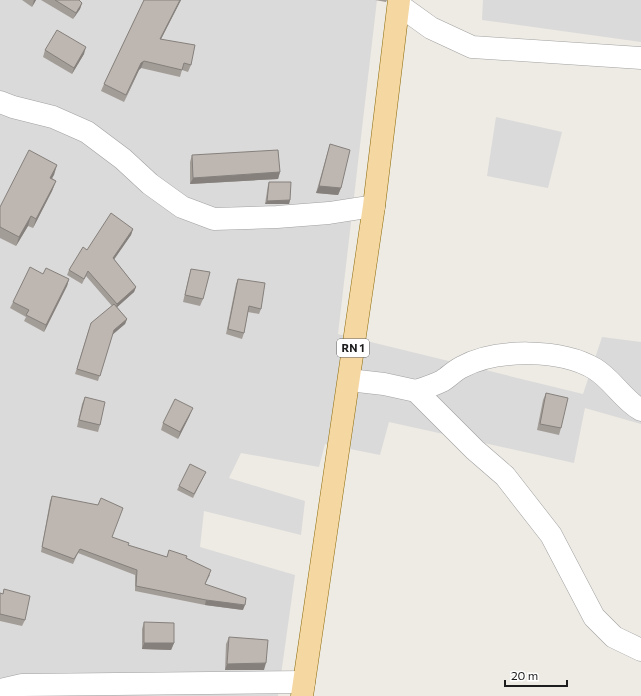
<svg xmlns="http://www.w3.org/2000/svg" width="641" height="696" font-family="Commissioner,sans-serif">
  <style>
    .residential { fill: #dbdada }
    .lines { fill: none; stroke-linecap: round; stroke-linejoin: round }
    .minor-casing { stroke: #a1a1a1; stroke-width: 23 }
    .major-casing { stroke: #8c6b0b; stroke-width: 23 }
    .minor { stroke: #fff; stroke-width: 22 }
    .major { stroke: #f5d7a2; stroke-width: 22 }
    .wall { fill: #a39d98 }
    .shaded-wall { fill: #85807c }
    .building { fill: #beb7b1; stroke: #85807c }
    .labels { text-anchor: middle; stroke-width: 3; stroke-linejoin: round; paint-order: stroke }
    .shield { fill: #fff; stroke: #616161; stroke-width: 1 }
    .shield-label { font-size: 11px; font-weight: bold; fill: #1d1d1d }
  </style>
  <rect width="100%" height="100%" fill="#eeebe4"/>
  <g class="residential">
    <path d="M0 0H377L338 334 583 394 602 337 641 342V424L585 408 574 463 389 422 380 455 325 444 319 467 241 453 229 478 305 501 301 535 204 511 200 547 295 575 278 696H0Z"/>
    <path d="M483 0H641V42L482 20Z"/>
    <path d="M496 117 562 132 548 188 487 176Z"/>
  </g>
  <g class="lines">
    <defs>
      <g id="minor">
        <path d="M399 5 431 28 472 47 641 58"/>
        <path d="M0 102 13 107 53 117 87 132 123 159 150 184 182 207 214 219 277 217 329 213 374 206"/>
        <path d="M349 380 384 384 416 391 475 450 505 476 551 535 594 617 614 637 641 650"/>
        <path d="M416 391C425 388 434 385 442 381 449 377 455 370 462 367 496 348 562 349 595 369 613 380 623 400 641 410"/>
        <path d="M0 690 22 685 304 682"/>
      </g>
      <path id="major" d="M302 696 374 206 399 0"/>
    </defs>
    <use href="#minor" class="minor-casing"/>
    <use href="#major" class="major-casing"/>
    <use href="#minor" class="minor"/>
    <use href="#major" class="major"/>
  </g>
  <g class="wall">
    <path d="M22 0H36L32 7Z"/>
    <path d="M41 0H79L82 3 80 9 73 19Z"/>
    <path d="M144 0H181L161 39 191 65 188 72 182 70 180 77 141 68 139 70 124 102 101 91 104 84Z"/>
    <path d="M375 0H387L386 2Z"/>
    <path d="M45 50 84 54 72 74 43 57Z"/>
    <path d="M330 144 341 188 338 195 316 193Z"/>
    <path d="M192 155 280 172 278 179 190 184V162Z"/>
    <path d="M57 165 52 178 56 181 52 191 33 228 28 226 16 246 0 238V207Z"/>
    <path d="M269 182 290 200 289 204H265L268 185Z"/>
    <path d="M133 229 131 235 114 259 136 287 134 292 117 307 127 319 125 324 112 335 98 381 75 374 89 329 112 306 86 276 82 284 67 275 69 270 87 250Z"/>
    <path d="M191 269 203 299 200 306 183 302 189 276Z"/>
    <path d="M43 274 69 279 67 286 44 332 24 321 26 317 10 308 13 302Z"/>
    <path d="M238 279 261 309 259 314 248 312 244 333 242 339 226 334 236 284Z"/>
    <path d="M546 393 561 428 559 435 537 430 543 400Z"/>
    <path d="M85 397 100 425 98 432 77 427 82 404Z"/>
    <path d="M190 415 178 439 161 430 163 423Z"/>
    <path d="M206 472 193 498 177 490 179 486Z"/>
    <path d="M52 496 112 537 128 545 167 557 169 550 186 558 210 575 205 584 243 610 205 605 135 591V575L78 553 73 564 41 552 50 501Z"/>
    <path d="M4 589 25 620 22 626 0 621V593L3 594Z"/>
    <path d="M144 622 174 643 171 650 142 649V629Z"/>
    <path d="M229 637 264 670H225L226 644Z"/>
  </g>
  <g class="shaded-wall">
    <path d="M34 0H36L32 7Z"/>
    <path d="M180 0H181L158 45 160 39Z"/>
    <path d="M82 3 80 9 73 19 76 13Z"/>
    <path d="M86 47 84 54 72 74 74 68Z"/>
    <path d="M144 61 141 68 139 70 124 102 141 63Z"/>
    <path d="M57 165 54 175 47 187 50 178Z"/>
    <path d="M280 172 278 179 190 184 193 178Z"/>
    <path d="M56 181 52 191 33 228 36 219Z"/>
    <path d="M319 186 341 188 338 195 316 193Z"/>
    <path d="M290 200 289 204H265L267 201Z"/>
    <path d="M31 216 28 226 16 246 19 237Z"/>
    <path d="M133 229 131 235 111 264 113 258Z"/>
    <path d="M69 279 67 286 44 332 46 325Z"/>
    <path d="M136 287 134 292 115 309 117 304Z"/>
    <path d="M127 319 125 324 112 335 114 330Z"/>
    <path d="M193 408 190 415 178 439 180 432Z"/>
    <path d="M206 600 245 605 243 610 205 605Z"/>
    <path d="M144 643H174L171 650 142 649Z"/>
    <path d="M266 663 264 670H225L227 664Z"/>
  </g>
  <g class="building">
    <path d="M55 0H79L82 3 76 13Z"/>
    <path d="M144 0H180L160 39 195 45 191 65 184 63 182 70 144 61 141 63 126 95 104 84Z"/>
    <path d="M57 30 86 47 74 68 45 50Z"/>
    <path d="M330 144 350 150 341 188 319 186Z"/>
    <path d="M29 150 57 165 50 178 56 181 36 219 31 216 19 237 0 227V207Z"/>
    <path d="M278 150 280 172 193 178 192 155Z"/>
    <path d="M269 182H291L290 200 267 201Z"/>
    <path d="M111 213 133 229 113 258 136 287 117 304 88 271 84 279 69 270 83 247 87 250Z"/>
    <path d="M30 267 43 274 46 268 69 279 46 325 26 315 29 310 13 302Z"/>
    <path d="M191 269 210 272 203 299 185 295Z"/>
    <path d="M238 279 265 283 261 309 249 306 244 333 228 329Z"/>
    <path d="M114 304 127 319 114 330 100 376 77 369 91 323Z"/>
    <path d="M546 393 568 398 561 428 540 424Z"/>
    <path d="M85 397 105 402 100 425 79 420Z"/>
    <path d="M175 399 193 408 180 432 163 423Z"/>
    <path d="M190 464 206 472 194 494 179 486Z"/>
    <path d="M52 496 98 505 101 498 123 508 112 537 129 543 128 545 167 557 169 550 187 556 186 558 211 570 205 584 246 598 245 605 206 600 136 586 137 570 80 549 74 559 42 547Z"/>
    <path d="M4 589 30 596 25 620 0 614V593L3 594Z"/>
    <path d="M144 622 174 623V643H144Z"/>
    <path d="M229 637 268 640 266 663 227 664Z"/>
  </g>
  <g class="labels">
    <rect class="shield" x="337" y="339" width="32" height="18" rx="3"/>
    <g class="shield-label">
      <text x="353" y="352">RN 1</text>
    </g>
  </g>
  <path d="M505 680v6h62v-6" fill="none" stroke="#1d1d1d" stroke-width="2"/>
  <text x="511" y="680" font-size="12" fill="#1d1d1d" stroke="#ffffff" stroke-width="3" paint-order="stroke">20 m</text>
</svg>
